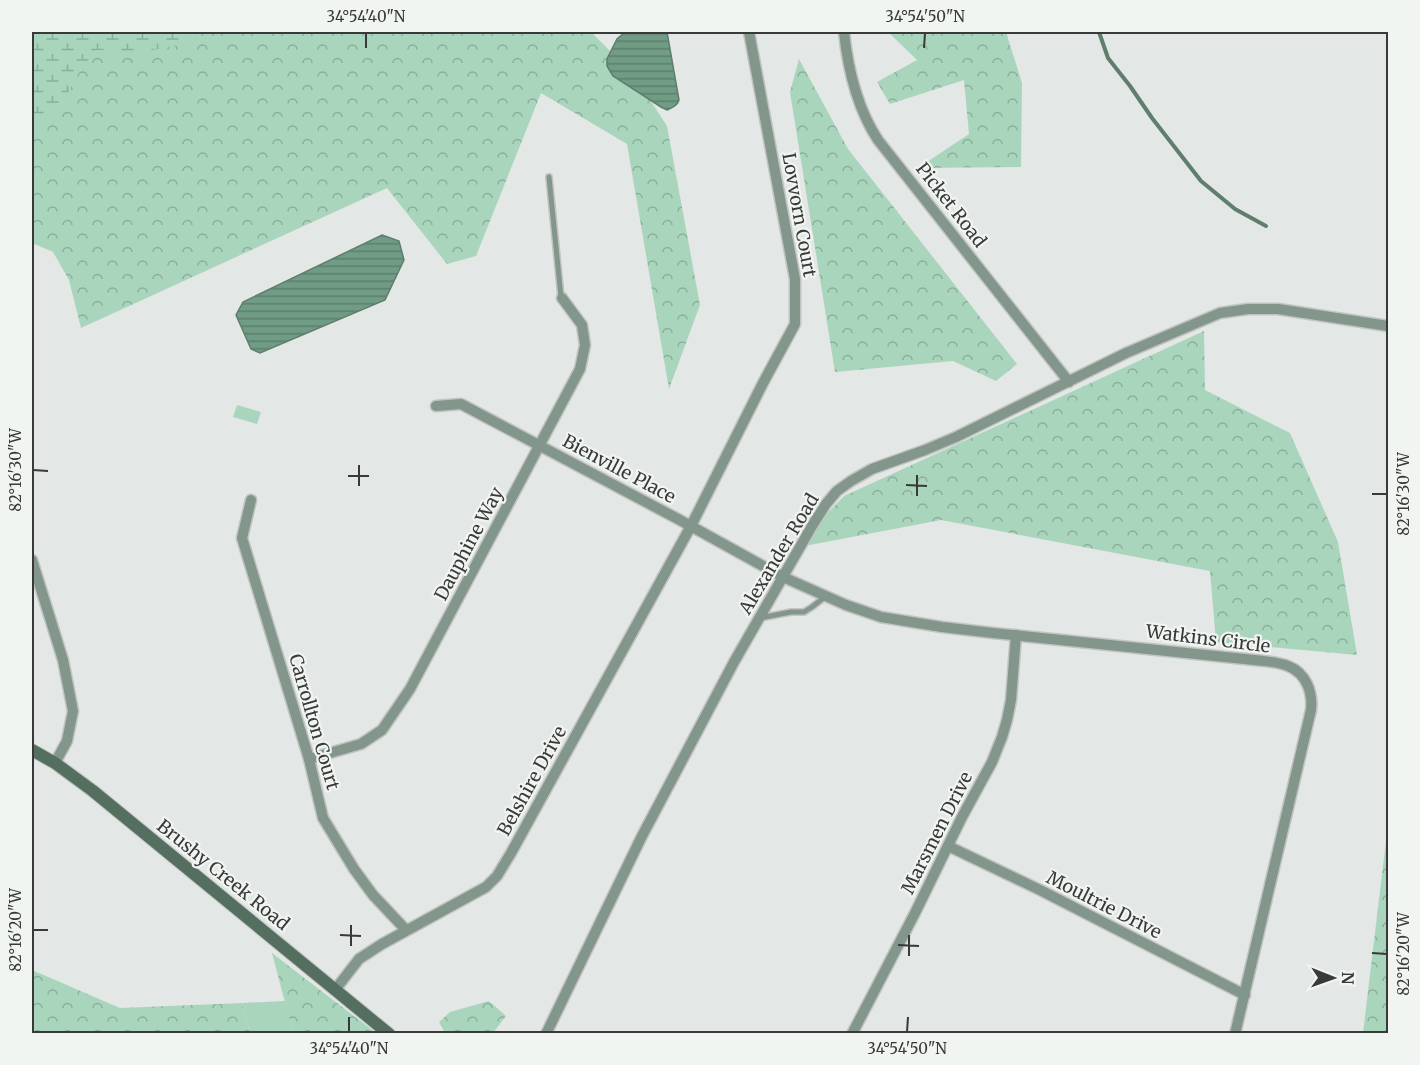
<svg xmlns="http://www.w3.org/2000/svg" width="1420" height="1065" font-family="Merriweather,serif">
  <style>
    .green { fill: #aad5bd }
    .forest { fill: url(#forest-crowns) }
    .wetland { fill: url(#wetland-marsh) }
    .water { fill: url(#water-rules); stroke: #5f7e6d; stroke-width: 1.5 }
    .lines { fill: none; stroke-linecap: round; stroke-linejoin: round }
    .stream { stroke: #5f7e6d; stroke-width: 4 }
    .lane-casing { stroke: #c1c4c2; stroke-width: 8 }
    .street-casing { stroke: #c1c4c2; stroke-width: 13 }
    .secondary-casing { stroke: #c1c4c2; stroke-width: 14 }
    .lane { stroke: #83968b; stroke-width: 5 }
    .street { stroke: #83968b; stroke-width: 10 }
    .secondary { stroke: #546f60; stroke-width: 12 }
    .ticks { fill: none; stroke: #383938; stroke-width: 2 }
    .labels { text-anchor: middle; stroke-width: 4.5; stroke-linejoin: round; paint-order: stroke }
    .street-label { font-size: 18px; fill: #383938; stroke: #f0f5f2 }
    .neatline { fill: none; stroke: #383938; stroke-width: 2 }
    .ticks-label { font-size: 15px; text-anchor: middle; fill: #383938 }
  </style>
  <defs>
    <pattern id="forest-crowns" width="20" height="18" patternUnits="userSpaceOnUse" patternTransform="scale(1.5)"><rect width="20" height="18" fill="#aad5bd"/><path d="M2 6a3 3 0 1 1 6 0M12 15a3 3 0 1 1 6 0" fill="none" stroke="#8bae9b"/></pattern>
    <pattern id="wetland-marsh" width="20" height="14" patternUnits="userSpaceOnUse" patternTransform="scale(1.5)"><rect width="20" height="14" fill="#aad5bd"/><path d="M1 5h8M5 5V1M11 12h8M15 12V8" fill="none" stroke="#8bae9b"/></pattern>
    <pattern id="water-rules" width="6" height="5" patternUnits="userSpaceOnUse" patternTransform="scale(1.5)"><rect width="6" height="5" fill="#709b84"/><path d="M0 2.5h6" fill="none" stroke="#5d7f6d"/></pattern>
  </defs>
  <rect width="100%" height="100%" fill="#e3e7e5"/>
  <g class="green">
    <path d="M237 405 261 412 257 424 233 417Z"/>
    <path d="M285 1001 293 1033H250L242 1003Z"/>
  </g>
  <g class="forest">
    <path d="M32 32H591L634 75 667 126 700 305 669 389 627 144 541 93 476 256 447 264 387 188 81 328 69 280 53 252 32 243Z"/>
    <path d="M888 32H1006L1022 83 1021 167 918 168 969 134 964 80 890 104 877 82 917 60Z"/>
    <path d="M799 59 848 149 1017 364 996 381 953 361 835 372 790 92Z"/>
    <path d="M1204 331 1205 390 1290 433 1338 542 1357 655 1216 642 1210 571 941 520 794 548 844 496Z"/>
    <path d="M1388 824V1033H1363Z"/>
    <path d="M272 953 376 1033H293Z"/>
    <path d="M32 970 120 1008 242 1003 250 1033H32Z"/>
    <path d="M489 1001 506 1016 493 1033H445L439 1022 450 1012Z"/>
  </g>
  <path class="wetland" d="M32 32H210L189 43 141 52 97 50 78 74 63 102 42 119H32Z"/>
  <g class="water">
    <path d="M625 32H667L679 100C677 106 673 107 667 110L661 107 613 76 607 66V59L617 39Z"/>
    <path d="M382 235 399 241 404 260 385 300 260 353 251 349 236 315 243 302Z"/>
  </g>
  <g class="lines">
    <path class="stream" d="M1099 32 1108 58 1130 86 1152 118 1201 181 1235 209 1266 226"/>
    <defs>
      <g id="lane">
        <path d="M549 177 561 297"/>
        <path d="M760 618 791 612H804L812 607 826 596"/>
      </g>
      <g id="street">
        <path d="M844 32C848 70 857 108 878 140L1069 382"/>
        <path d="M436 406 461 404 678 519 783 577 846 605 881 617 942 627 993 633 1264 661C1272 662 1281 663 1288 666 1306 673 1313 692 1311 710L1235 1034"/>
        <path d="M251 500 242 538 309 759 323 818 354 869 373 895 406 930"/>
        <path d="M32 560 63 660 73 711 67 741 55 763"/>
        <path d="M309 759 361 744 382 730 410 689 580 369 585 345 582 325 562 298"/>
        <path d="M948 846 1040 890 1245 995"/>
        <path d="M335 990 359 959 382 944 486 887 497 876 511 853 691 526 763 383 795 324V279L749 32"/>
        <path d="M546 1034 641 838 734 662 812 526 826 504 837 491 851 481 872 469 925 450 956 437 1126 353 1220 313 1248 309H1278L1388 326"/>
        <path d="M852 1034 915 913 962 817 992 762 1002 737 1007 720 1011 700 1016 635"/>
      </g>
      <path id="secondary" d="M32 750 55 763 93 791 389 1034"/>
    </defs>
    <use href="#lane" class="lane-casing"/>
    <use href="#street" class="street-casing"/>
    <use href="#secondary" class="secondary-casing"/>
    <use href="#lane" class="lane"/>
    <use href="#street" class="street"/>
    <use href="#secondary" class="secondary"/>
  </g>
  <path class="ticks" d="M366 48V33M924 48 925 33M33 470 48 471M348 476H369M906 485 927 486M359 486V465M1372 494H1387M917 496V475M33 930H48M340 935 361 936M898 945 919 946M351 946V925M1372 953 1387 954M909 956V935M349 1032V1017M907 1032 908 1017"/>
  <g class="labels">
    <g class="street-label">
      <text transform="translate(951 205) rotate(52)" y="6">Picket Road</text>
      <text transform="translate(799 215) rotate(80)" y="6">Lovvorn Court</text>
      <text transform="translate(619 469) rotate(28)" y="6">Bienville Place</text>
      <text transform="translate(469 544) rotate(-62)" y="6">Dauphine Way</text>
      <text transform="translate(779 554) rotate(-59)" y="6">Alexander Road</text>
      <text transform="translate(1208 639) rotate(7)" y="6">Watkins Circle</text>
      <text transform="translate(314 722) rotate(74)" y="6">Carrollton Court</text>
      <text transform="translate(532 781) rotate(-61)" y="6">Belshire Drive</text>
      <text transform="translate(937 833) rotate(-63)" y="6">Marsmen Drive</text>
      <text transform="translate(223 875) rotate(39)" y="6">Brushy Creek Road</text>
      <text transform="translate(1104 905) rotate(27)" y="6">Moultrie Drive</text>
    </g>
  </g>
  <rect width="1420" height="1065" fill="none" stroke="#f0f5f2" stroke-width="66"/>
  <g transform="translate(1333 978) rotate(91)" stroke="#f0f5f2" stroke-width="4.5" paint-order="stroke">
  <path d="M0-4.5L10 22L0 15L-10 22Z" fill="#383938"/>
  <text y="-9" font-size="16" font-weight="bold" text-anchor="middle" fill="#383938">N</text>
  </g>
  <rect x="33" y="33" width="1354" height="999" class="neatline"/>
  <g class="ticks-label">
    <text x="366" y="22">34°54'40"N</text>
    <text x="925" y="22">34°54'50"N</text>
    <text transform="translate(16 470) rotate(-90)" y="5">82°16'30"W</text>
    <text transform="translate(1404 494) rotate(-90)" y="5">82°16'30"W</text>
    <text transform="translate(16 930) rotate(-90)" y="5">82°16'20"W</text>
    <text transform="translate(1404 954) rotate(-90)" y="5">82°16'20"W</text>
    <text x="349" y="1054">34°54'40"N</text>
    <text x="907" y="1054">34°54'50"N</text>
  </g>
</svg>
